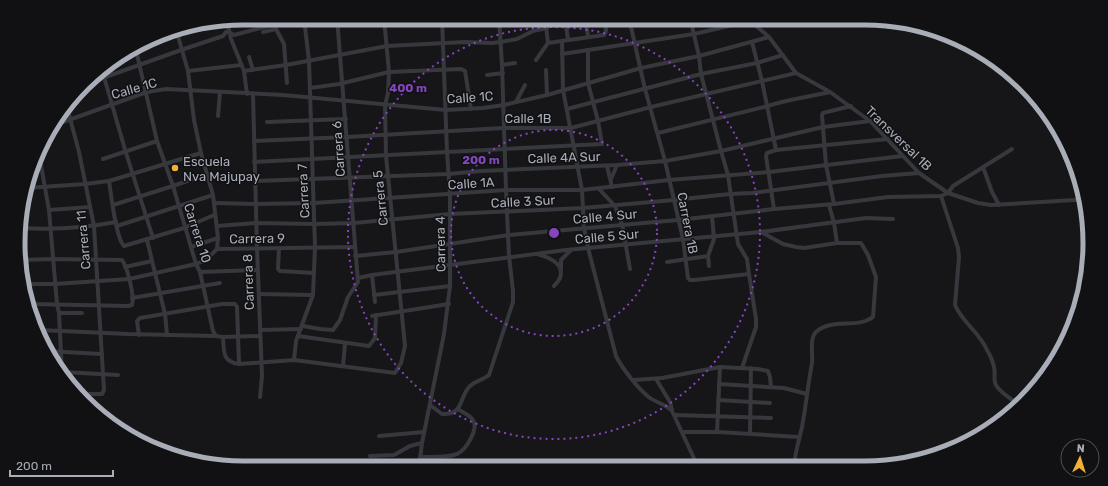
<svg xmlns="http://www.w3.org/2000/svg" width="1108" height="486" font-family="Rubik,sans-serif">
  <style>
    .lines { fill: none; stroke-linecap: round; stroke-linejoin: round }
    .street { stroke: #37383d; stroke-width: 4 }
    .ring { fill: none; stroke: #8446be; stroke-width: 2; stroke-dasharray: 2 4 }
    .poi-dot { fill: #f2b134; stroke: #111113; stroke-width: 1.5 }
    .labels { text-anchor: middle; stroke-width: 3; stroke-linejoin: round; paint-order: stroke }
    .street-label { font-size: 13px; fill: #a8adb8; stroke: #111113 }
    .poi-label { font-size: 13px; fill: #a8adb8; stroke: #111113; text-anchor: start }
    .rim { fill: none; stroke: #a8adb8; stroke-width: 5 }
    .centre { fill: #8446be; stroke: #111113; stroke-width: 2 }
    .ring-label { font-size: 12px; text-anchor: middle; font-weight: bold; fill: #8446be; stroke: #111113; stroke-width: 3; stroke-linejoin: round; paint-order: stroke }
  </style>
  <rect width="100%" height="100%" fill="#161618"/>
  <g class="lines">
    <g class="street">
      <path d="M565 18 568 40"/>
      <path d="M585 18 588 36"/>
      <path d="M629 18 645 89 665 161 683 239 688 278 690 280H694L749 274 756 319V327L742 368"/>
      <path d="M690 18 699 56 701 74 721 151 728 175 738 244 747 259 749 274"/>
      <path d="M747 18 769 37 796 73 830 92 870 121 919 173 948 193"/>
      <path d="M227 21 231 39 244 71 247 94"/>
      <path d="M385 24 477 21"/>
      <path d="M176 29 188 71 194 120 201 153 213 195 218 238 217 249"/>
      <path d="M263 32 276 29 284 44 287 83"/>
      <path d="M562 41 563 90 582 190 584 228 588 248 616 356C622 368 639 390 650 398 657 403 666 404 672 411L698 467"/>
      <path d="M752 42 762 81 776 150"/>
      <path d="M548 43 604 35 606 31 605 18"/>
      <path d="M136 50 157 141 173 186 196 264 200 272 213 331 216 336 223 337C224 351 222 362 239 364L294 360 395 373 401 363 405 346 386 156 385 105 388 93 389 72 384 18"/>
      <path d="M562 54 694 34 763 18"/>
      <path d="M249 57 253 70"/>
      <path d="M536 60 548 43 545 18"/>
      <path d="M502 65 515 63"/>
      <path d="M102 70 126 153 153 238"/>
      <path d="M546 70 547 95"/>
      <path d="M188 71 241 65"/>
      <path d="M244 71 286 65 387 46 465 42 492 43 501 42 517 39 533 31 547 28"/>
      <path d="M487 75 503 73"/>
      <path d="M86 84 181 50 223 36 226 32H229L232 34 234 35 295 19"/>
      <path d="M310 88 339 84 389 72 461 69 465 71 471 109"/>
      <path d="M253 94 257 248 262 376 260 397"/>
      <path d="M516 102 525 85"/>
      <path d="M67 107 79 152 94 226 103 374 104 390 102 394H80"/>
      <path d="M567 109 701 74 757 63 783 55"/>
      <path d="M218 116 220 92"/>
      <path d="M267 122 346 119"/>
      <path d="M52 126 147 92 166 89 283 95 446 110 483 108 504 105 547 95 641 68 699 56 769 37"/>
      <path d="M658 133 768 106C788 99 809 97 830 92"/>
      <path d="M254 141 347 137 503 128H571L651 107 796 73"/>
      <path d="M39 154 49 210 57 304 59 313 62 373"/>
      <path d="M103 159 157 141"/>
      <path d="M254 162 602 144 598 121 588 83V50"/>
      <path d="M607 166 612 187"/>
      <path d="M983 167 992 192 999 205"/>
      <path d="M611 179 617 165"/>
      <path d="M109 181C111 194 116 239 124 246L184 228 214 215"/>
      <path d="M255 181 448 174 481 171 617 165 665 161 721 151 823 127 870 121"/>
      <path d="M27 188 85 184 109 181 201 153"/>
      <path d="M599 189 615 206 622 224 630 269"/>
      <path d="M948 193 953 186 1012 149"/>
      <path d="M941 196 958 248 959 257 955 305C962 322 980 333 987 350 990 355 993 362 994 367 996 375 992 382 998 388 1003 394 1013 401 1020 404"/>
      <path d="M214 203 256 204 314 203 506 190H582L669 180 769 172 902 156"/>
      <path d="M834 204 826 165 822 115 823 113 851 106"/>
      <path d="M113 205 173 186 207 174"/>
      <path d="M829 205 834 223 837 243"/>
      <path d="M774 209 766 156 767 153 776 150 888 139"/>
      <path d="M49 210 90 207"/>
      <path d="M117 226 213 195"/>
      <path d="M217 226 256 223 315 224 354 223 450 214 583 208 674 200 730 194 752 193 882 176 919 173"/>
      <path d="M21 228C53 230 84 228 116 222"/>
      <path d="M761 232 783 244 796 247 804 248 837 243H861L868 255 876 277 873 317C857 329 833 318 817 331 809 337 813 354 812 363 808 384 806 406 802 427 799 440 795 453 794 466"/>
      <path d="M147 240 165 314 167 335"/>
      <path d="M191 247 218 238"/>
      <path d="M279 248 278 269 280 271 314 273"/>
      <path d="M217 249 355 247"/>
      <path d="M537 254C548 257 565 263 560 278 559 280 556 284 554 286"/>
      <path d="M355 256 396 252 509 235 678 220 774 209 834 204 888 197 941 196 948 193 978 203 991 205 1075 200 1081 198"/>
      <path d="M708 256 709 266"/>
      <path d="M20 260 53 259 122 260C127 266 135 297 132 305L128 306 31 304"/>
      <path d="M667 262 708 256 714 239 712 216"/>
      <path d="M125 267 152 261"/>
      <path d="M561 269V260L571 250"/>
      <path d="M200 272 258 270"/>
      <path d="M372 275 375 302"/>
      <path d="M358 278 372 275 566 250 761 232 866 218 893 219"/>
      <path d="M24 284H55L129 279 196 264 206 260 217 249"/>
      <path d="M259 294 313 295"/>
      <path d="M374 295 450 286"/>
      <path d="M132 298 220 283"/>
      <path d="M59 313H82"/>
      <path d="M372 316 449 304"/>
      <path d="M303 326 320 329 333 330 340 320 348 297 358 282 337 18"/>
      <path d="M39 330 128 334 216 336"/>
      <path d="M260 330 301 329"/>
      <path d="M139 335 137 321 140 318 222 304H235L237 307 239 364"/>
      <path d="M298 336 369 346 375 338 376 315"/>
      <path d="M223 337 260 336"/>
      <path d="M46 351 102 354"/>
      <path d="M294 360 296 341 313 295 315 247 309 61 304 18"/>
      <path d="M343 366 345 344"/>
      <path d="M62 372 118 375"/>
      <path d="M656 379 670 402 672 410"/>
      <path d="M634 380 662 378 720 367 758 369 768 371 770 377 771 387"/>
      <path d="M719 384 784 388 807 394"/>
      <path d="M718 400 770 403"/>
      <path d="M430 405 442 414C464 415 459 398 469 387 474 381 483 380 489 375L513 302V291L509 256 506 190 502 65 499 18"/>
      <path d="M675 415 771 418"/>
      <path d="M683 432H717L799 437"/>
      <path d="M717 432 720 367"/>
      <path d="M750 434 751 368"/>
      <path d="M379 436 424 432"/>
      <path d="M370 456 394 455 410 446 422 443"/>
      <path d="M420 457C432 457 446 458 457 454 466 450 479 429 473 420 470 415 462 412 458 409"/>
      <path d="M419 467 422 443 444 334 450 286V194L447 152 442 18"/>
    </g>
  </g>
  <g class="ring">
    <circle cx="554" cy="233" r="103"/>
    <circle cx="554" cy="233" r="206"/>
  </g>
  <circle class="poi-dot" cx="175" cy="168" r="4"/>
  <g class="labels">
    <g class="street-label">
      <text transform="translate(134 88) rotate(-16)" y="5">Calle 1C</text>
      <text transform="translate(470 97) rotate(-4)" y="5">Calle 1C</text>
      <text x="528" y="123">Calle 1B</text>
      <text transform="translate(899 138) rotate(44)" y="5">Transversal 1B</text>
      <text transform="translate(338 149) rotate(-94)" y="5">Carrera 6</text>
      <text transform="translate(564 157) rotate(-2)" y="5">Calle 4A Sur</text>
      <text transform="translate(471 183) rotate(-4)" y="5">Calle 1A</text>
      <text transform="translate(303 191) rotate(-93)" y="5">Carrera 7</text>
      <text transform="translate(380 198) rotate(-96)" y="5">Carrera 5</text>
      <text transform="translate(523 201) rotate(-3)" y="5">Calle 3 Sur</text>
      <text transform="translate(605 216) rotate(-5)" y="5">Calle 4 Sur</text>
      <text transform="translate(688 223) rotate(79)" y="5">Carrera 1B</text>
      <text transform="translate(198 233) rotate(72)" y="5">Carrera 10</text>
      <text transform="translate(607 236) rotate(-5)" y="5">Calle 5 Sur</text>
      <text transform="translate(257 238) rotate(-1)" y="5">Carrera 9</text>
      <text transform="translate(83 240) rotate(-95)" y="5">Carrera 11</text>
      <text transform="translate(440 244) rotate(-91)" y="5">Carrera 4</text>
      <text transform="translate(248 282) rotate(-92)" y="5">Carrera 8</text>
    </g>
    <g class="poi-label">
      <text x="183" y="166">Escuela<tspan x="183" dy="15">Nva Majupay</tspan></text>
    </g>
  </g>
  <path d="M0 0H1108V486H0ZM243 25H865A218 218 0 0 1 1083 243V243A218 218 0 0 1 865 461H243A218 218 0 0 1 25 243V243A218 218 0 0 1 243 25Z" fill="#111113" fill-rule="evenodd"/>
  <path class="rim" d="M243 25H865A218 218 0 0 1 1083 243V243A218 218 0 0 1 865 461H243A218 218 0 0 1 25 243V243A218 218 0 0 1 243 25Z"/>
  <circle cx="554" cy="233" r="6" class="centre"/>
  <g class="ring-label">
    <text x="408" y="92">400 m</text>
    <text x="481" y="164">200 m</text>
  </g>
  <g transform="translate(1080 458) rotate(4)"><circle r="19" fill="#111113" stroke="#4d4f55"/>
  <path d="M0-3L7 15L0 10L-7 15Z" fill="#f2b134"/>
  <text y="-6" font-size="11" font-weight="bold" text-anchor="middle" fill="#a8adb8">N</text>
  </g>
  <path d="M10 470v6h103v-6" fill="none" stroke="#a8adb8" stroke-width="2"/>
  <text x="16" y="470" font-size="12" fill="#a8adb8" stroke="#111113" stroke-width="3" paint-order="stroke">200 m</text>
</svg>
